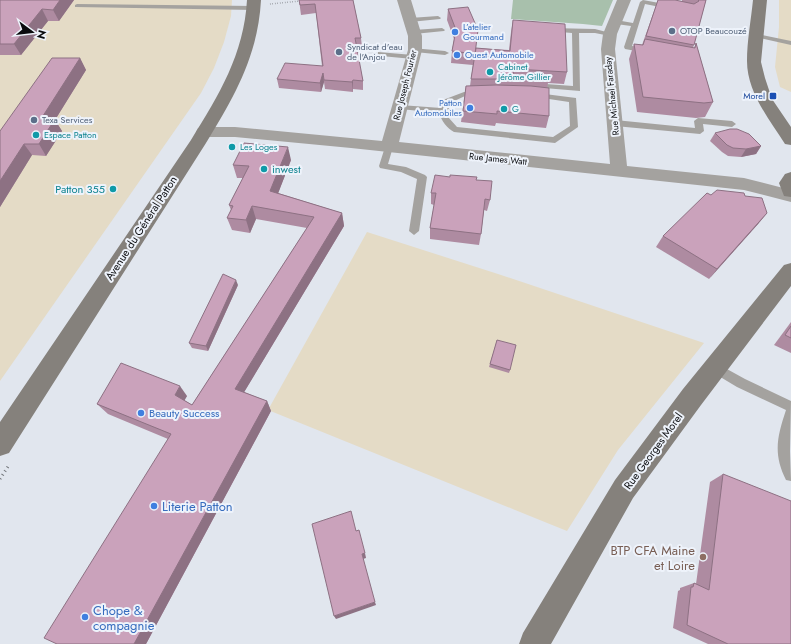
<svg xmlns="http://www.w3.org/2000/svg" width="791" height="644" font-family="Jost,sans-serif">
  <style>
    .industrial { fill: #e4dbc6 }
    .green { fill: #a8c0ac }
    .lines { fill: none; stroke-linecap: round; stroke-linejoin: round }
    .path-far1 { stroke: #72757a; stroke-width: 1.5; stroke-dasharray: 0.5 2; stroke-linecap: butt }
    .path { stroke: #72757a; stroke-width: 3; stroke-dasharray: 1 3.5; stroke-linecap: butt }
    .lane { fill: #a4a29f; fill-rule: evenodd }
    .street { fill: #a4a29f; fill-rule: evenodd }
    .secondary { fill: #85817c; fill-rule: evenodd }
    .wall { fill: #ae8ba1 }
    .shaded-wall { fill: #8d7183 }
    .building { fill: #caa2bb; stroke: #8d7183 }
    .service-dot { fill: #5c6f8a; stroke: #eef3fb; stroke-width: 1.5 }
    .shop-dot { fill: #3f7fe0; stroke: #eef3fb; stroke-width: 1.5 }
    .culture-dot { fill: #0f9aa8; stroke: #eef3fb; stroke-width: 1.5 }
    .transit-dot { fill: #1a4fb4; stroke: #eef3fb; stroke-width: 1.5 }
    .education-dot { fill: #8d6e63; stroke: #eef3fb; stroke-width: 1.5 }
    .labels { text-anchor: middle; stroke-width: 4; stroke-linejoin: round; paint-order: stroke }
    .far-shop-label { font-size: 9px; fill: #366cbe; stroke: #eef3fb; text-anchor: start }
    .far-service-label { font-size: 9px; fill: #4e5e75; stroke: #eef3fb; text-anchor: start }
    .far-culture-label { font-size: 9px; fill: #0d838f; stroke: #eef3fb; text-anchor: start }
    .far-street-label { font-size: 9px; fill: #0a0b0e; stroke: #eef3fb }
    .far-transit-label { font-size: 9px; fill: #164399; stroke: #eef3fb; text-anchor: end }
    .culture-label { font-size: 11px; fill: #0d838f; stroke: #eef3fb; text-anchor: start }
    .street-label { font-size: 11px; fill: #0a0b0e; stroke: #eef3fb }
    .shop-label { font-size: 11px; fill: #366cbe; stroke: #eef3fb; text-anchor: start }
    .near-shop-label { font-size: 13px; fill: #366cbe; stroke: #eef3fb; text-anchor: start }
    .near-education-label { font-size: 13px; fill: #785e54; stroke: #eef3fb; text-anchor: end }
  </style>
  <rect width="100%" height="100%" fill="#e1e6ee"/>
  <g class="industrial">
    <path d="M0 0H232L231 16 224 42 214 68 201 93 0 381Z"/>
    <path d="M779 0H791V92L780 87 775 67 779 27Z"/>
    <path d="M367 232 498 274 704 343 618 450 567 531 268 410Z"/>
  </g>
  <path class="green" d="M513 0H613L602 26 583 24 511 19Z"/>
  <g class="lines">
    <path class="path-far1" d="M270 4 301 1"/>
    <path class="path" d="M0 479 9 465"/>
    <g class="lane">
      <path d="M643 0 670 5 673 7 670 9 645 4 632 46 650 49V53H647L625 49 624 47 631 26 616 24 613 22 616 20 633 23 640 2Z"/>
      <path d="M77 4 254 6 257 8 254 10 75 7V5Z"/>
      <path d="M438 16 441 18 440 19 410 22 407 20 410 18Z"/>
      <path d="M442 28 445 30 444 31 414 34 410 32 414 30Z"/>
      <path d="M550 28 595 29 614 34 610 36 595 33H579L580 91 532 87 528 85 532 83 573 86 572 33 548 31 547 30Z"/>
      <path d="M757 34 791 41V45L755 37V35Z"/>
      <path d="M412 48 445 51 449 53 445 55 415 52H412Z"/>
      <path d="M378 52 413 55 417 57 413 59 381 56H378Z"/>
      <path d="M494 91 529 92 576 98 578 127 555 143 454 132C448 129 440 120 440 113L400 109 396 107 400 105 441 108 443 100 464 92ZM494 95 529 96 569 102 570 126 553 137 457 127 448 117 450 103 465 96Z"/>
      <path d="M698 118 732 121 736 124 732 127 703 124 704 131 700 134 615 126 611 123 615 120 695 128 694 121Z"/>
      <path d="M389 144 393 147 388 164 406 167 425 175 427 177 419 231 414 235 409 231 417 179 401 172 380 168 379 166 385 147Z"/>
      <path d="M716 363 745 379 791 401 790 451 791 481 786 480C773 454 777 437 786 410L737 387 712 372 710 368 712 364Z"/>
    </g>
    <path class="street" d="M397 0H411L422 36V50L399 142 610 164 601 49 603 34 617 0H631L617 34 615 49 627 166 744 178 791 190V202L744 190 351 148 235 137H204L198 136 196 132 198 128 204 127H235L382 141 408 50V36Z"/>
    <g class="secondary">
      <path d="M247 0H261C258 56 234 97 206 143L9 453 0 456V422L191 140C219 95 244 54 247 0Z"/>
      <path d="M753 0H767L761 62 765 78 772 99 791 127V145L785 144C769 119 747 92 747 61 747 41 751 20 753 0Z"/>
      <path d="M791 172V197L784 196 779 183 785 174Z"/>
      <path d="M791 263V286L701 405 633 498 551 644H519L523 633 615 480 683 389 784 265Z"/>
    </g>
  </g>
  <g class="wall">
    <path d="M0 0H74L59 21H48L21 55H0Z"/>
    <path d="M299 0H353L361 38 362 47H356L363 81V90L353 89V92L325 89 324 82 321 92 279 88 277 79 322 66 316 13 301 15Z"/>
    <path d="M658 0 682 1V0H706L693 48H694L696 43 713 102 705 117 696 118 637 112 629 59 634 44 642 45Z"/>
    <path d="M448 9 476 48 509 50 511 32 513 20 567 72 564 84 548 83 547 88 549 116 546 128 496 123 495 126 461 122 466 86H470L473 64V65L451 63 452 51 454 39 447 20Z"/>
    <path d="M80 58 86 70 55 120 62 131 46 156 32 155 0 207V131Z"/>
    <path d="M715 133 761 146 756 154 741 157 728 156 722 152 710 141Z"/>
    <path d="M291 160 278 193 342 213 344 226 244 392 267 401 271 411 146 644H57L168 439 108 414 97 404 187 396 184 400 192 405 307 228 256 219 250 233 232 230 227 218 231 210 229 205 243 178H237L233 165Z"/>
    <path d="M476 180 490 200 487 211 484 210 481 234 479 245 430 239V228L434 205 431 204V193Z"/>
    <path d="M711 195 745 196 767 213 758 224 709 279 656 247 663 236Z"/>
    <path d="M238 285 208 351 192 348 189 343Z"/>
    <path d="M791 322V353L774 345Z"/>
    <path d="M497 340 510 370 509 373 489 367Z"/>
    <path d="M723 474 791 644H708L673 628 678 591 680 590V588L694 583 696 584 710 482Z"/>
  </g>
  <g class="shaded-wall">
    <path d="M60 0H74L59 21 53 10Z"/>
    <path d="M42 9 48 21 21 55 14 44Z"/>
    <path d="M80 58 86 70 55 120 62 131 46 156 39 144 41 119Z"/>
    <path d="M323 73 324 82 321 92 320 83Z"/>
    <path d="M353 80V92L352 82Z"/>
    <path d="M24 144 32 155 0 207V181Z"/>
    <path d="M761 146 756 154 741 157 746 149Z"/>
    <path d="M288 147 291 160 274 204 270 191Z"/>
    <path d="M252 206 256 219 250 233 246 220Z"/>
    <path d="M342 213 344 226 240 399 235 389Z"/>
    <path d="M767 213 758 224 709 279 717 269Z"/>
    <path d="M236 280 238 285 208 351 206 346Z"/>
    <path d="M180 386 187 396 182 405 175 395Z"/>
    <path d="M267 401 271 411 146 644H134Z"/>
    <path d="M365 553 366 558 363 559 362 554Z"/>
    <path d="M375 602 376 605 336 619 334 616Z"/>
  </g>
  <g class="building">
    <path d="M0 0H60L53 10 42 9 14 44H0Z"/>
    <path d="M299 0H353L361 38H355L363 81 353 80 352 82 324 80 323 73 320 83 277 79 285 63 323 66 315 4 300 5Z"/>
    <path d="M658 0H675L694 4 699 1 698 0H706L694 45 646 36Z"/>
    <path d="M468 7 478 30 475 54 452 51 456 30 448 9Z"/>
    <path d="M513 20 565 24 567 72 514 69 513 70 514 76 549 78V81L532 79H471L476 48 510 51Z"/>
    <path d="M645 39 695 48 696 43 713 102 704 103 643 97 634 44 643 45Z"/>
    <path d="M52 58H80L41 119H55L44 136 39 144H24L0 181V131Z"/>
    <path d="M496 85 531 86 549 88V116L497 111V114L463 111 466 86Z"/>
    <path d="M730 129H737L749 134 761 146 746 149 733 148 727 145 715 133Z"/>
    <path d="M244 143 288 147 270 191 342 213 235 389 267 401 134 644H57L44 638 171 434 97 404 121 363 180 386 175 395 192 405 314 217 252 206 246 220 227 218 233 206 229 205 249 166 233 165Z"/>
    <path d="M435 175 450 177V175L477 177 476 180 492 181 490 200 485 199 481 234 430 228 436 193H431Z"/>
    <path d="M717 190 744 193 745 196 762 198 767 213 717 269 663 236 707 193 711 195Z"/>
    <path d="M223 274 236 280 206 346 189 343Z"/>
    <path d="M791 326V338L785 335Z"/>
    <path d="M497 340 516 345 510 370 490 364Z"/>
    <path d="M723 474 791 501V644H728L687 625 691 587H693L694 583 709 590Z"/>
    <path d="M351 511 356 531 359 530 365 553 362 554 375 602 334 616 312 524Z"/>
  </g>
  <g class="service-dot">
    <circle cx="672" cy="31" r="4"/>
    <circle cx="339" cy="52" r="4"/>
    <circle cx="34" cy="120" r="4"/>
  </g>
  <g class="shop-dot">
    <circle cx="455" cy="32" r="4"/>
    <circle cx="457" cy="55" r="4"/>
    <circle cx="470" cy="108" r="4"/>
    <circle cx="141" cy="413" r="4"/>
    <circle cx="154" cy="506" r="4"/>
    <circle cx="85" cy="617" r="4"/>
  </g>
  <g class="culture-dot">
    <circle cx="490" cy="72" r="4"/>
    <circle cx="504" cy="109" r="4"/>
    <circle cx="36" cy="135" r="4"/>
    <circle cx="232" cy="147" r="4"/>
    <circle cx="264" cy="169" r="4"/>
    <circle cx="113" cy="189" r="4"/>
  </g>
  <rect class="transit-dot" x="769" y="92" width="8" height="8" rx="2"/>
  <circle class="education-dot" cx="703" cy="557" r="4"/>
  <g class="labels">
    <g class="far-shop-label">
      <text x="463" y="30">L’atelier<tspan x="463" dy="10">Gourmand</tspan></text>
      <text x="465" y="58">Ouest Automobile</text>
      <text x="462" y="106" text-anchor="end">Patton<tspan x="462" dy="10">Automobiles</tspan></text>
    </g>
    <g class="far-service-label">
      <text x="680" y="34">OTOP Beaucouzé</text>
      <text x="347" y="50">Syndicat d'eau<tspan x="347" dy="10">de l'Anjou</tspan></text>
      <text x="42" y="123">Texa Services</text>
    </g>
    <g class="far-culture-label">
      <text x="498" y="70">Cabinet<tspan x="498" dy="10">Jérôme Gillier</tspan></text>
      <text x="512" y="112">G</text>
      <text x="44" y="138">Espace Patton</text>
      <text x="240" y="150">Les Loges</text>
    </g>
    <g class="far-street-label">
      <text transform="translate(405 85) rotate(-76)" y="3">Rue Joseph Fourier</text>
      <text transform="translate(612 96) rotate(-96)" y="3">Rue Michael Faraday</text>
      <text transform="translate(498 159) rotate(6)" y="3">Rue James Watt</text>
    </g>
    <g class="far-transit-label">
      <text x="765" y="99">Morel</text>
    </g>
    <g class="culture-label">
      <text x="272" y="173">inwest</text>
      <text x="105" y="193" text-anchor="end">Patton 355</text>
    </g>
    <g class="street-label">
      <text transform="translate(141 228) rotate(-57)" y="4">Avenue du Général Patton</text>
      <text transform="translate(653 451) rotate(-54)" y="4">Rue Georges Morel</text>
    </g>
    <g class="shop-label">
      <text x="149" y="417">Beauty Success</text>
    </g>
    <g class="near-shop-label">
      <text x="162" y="511">Literie Patton</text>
      <text x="93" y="615">Chope &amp;<tspan x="93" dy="15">compagnie</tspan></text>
    </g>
    <g class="near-education-label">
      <text x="695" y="555">BTP CFA Maine<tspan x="695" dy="15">et Loire</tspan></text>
    </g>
  </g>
  <g transform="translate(32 32) rotate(105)" stroke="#eef3fb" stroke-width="3" paint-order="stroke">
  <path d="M0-3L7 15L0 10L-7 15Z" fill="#0a0b0e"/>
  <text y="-6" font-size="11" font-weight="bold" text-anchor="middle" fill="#0a0b0e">N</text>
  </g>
</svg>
